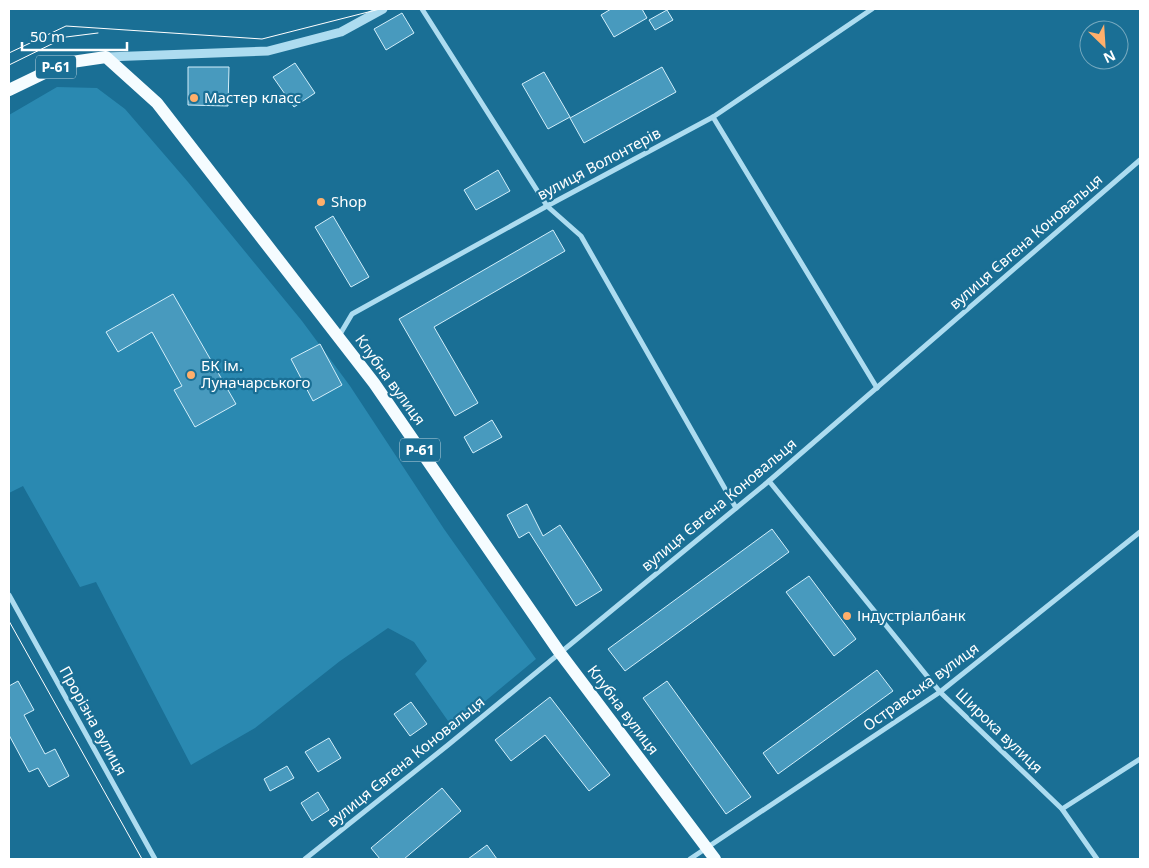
<svg xmlns="http://www.w3.org/2000/svg" width="1149" height="868" font-family="'Noto Sans',sans-serif">
  <style>
    .green { fill: #2a89b1 }
    .building { fill: #489abe; stroke: #d3effb }
    .lines { fill: none; stroke-linecap: round; stroke-linejoin: round }
    .minor { stroke: #addcf0; stroke-width: 5 }
    .tertiary { stroke: #addcf0; stroke-width: 9 }
    .primary { stroke: #f5fcff; stroke-width: 12 }
    .tram { stroke: #fff; stroke-width: 1 }
    .poi-dot { fill: #ffaf6b; stroke: #1a6f95; stroke-width: 2 }
    .labels { text-anchor: middle; stroke-width: 4.5; stroke-linejoin: round; paint-order: stroke }
    .shield { fill: #1a6f95; stroke: #bad4df; stroke-width: 1 }
    .shield-label { font-size: 14px; font-weight: bold; fill: #fff }
    .poi-label { font-size: 15px; fill: #fff; stroke: #1a6f95; text-anchor: start }
    .street-label { font-size: 15px; fill: #fff; stroke: #1a6f95 }
  </style>
  <rect width="100%" height="100%" fill="#1a6f95"/>
  <path class="green" d="M57 87 97 88 125 109 188 182 302 321 350 386 444 529 536 659 453 728 415 674 427 661 414 642 388 628 340 661 255 728 191 765 96 582 80 587 23 486 9 493V115Z"/>
  <g class="building">
    <path d="M611 9H642L647 18 614 37 601 15Z"/>
    <path d="M667 10 673 20 655 30 649 20Z"/>
    <path d="M402 13 414 33 386 50 374 29Z"/>
    <path d="M295 63 315 93 294 107 273 77Z"/>
    <path d="M188 67H229L228 106 188 105Z"/>
    <path d="M662 67 676 92 584 143 570 118Z"/>
    <path d="M544 72 570 117 548 129 522 84Z"/>
    <path d="M498 170 510 191 476 210 464 190Z"/>
    <path d="M333 216 369 277 351 287 315 227Z"/>
    <path d="M553 230 565 251 434 327 478 403 455 416 399 319Z"/>
    <path d="M173 294 236 404 195 427 174 390 182 386 152 332 118 352 106 332Z"/>
    <path d="M320 344 342 385 313 401 291 359Z"/>
    <path d="M492 420 502 437 473 453 464 437Z"/>
    <path d="M527 504 543 536 560 525 602 590 576 606 529 532 519 538 507 515Z"/>
    <path d="M772 529 789 552 625 671 608 649Z"/>
    <path d="M809 576 856 639 834 656 786 592Z"/>
    <path d="M877 670 893 691 778 774 763 753Z"/>
    <path d="M18 681 34 710 24 715 45 754 55 749 69 776 49 787 38 768 29 772 9 735V686Z"/>
    <path d="M667 681 751 797 726 814 643 698Z"/>
    <path d="M550 697 610 775 589 791 545 735 511 761 495 740Z"/>
    <path d="M411 702 427 724 410 736 394 714Z"/>
    <path d="M329 738 341 758 318 772 305 752Z"/>
    <path d="M287 766 294 778 270 791 264 779Z"/>
    <path d="M442 788 461 811 404 859H380L371 848Z"/>
    <path d="M318 792 329 810 312 821 301 803Z"/>
    <path d="M487 845 497 859H468Z"/>
  </g>
  <g class="lines">
    <g class="minor">
      <path d="M422 9 547 206 581 236 736 508"/>
      <path d="M713 117 877 388"/>
      <path d="M339 336 352 314 547 206 713 117 872 9"/>
      <path d="M769 481 940 692 1062 809 1097 859"/>
      <path d="M9 595 155 859"/>
      <path d="M1062 809 1140 759"/>
      <path d="M305 859 448 745 769 481 1140 160"/>
      <path d="M690 859 940 692 1140 532"/>
    </g>
    <path class="tertiary" d="M106 57 268 51 341 32 383 9"/>
    <path class="primary" d="M9 90 65 63 106 57 157 103 374 383 560 653 715 859"/>
    <g class="tram">
      <path d="M9 53 66 26 262 39 380 9"/>
      <path d="M9 65 66 37 98 33"/>
      <path d="M9 621 142 859"/>
    </g>
  </g>
  <g class="poi-dot">
    <circle cx="194" cy="98" r="5"/>
    <circle cx="321" cy="202" r="5"/>
    <circle cx="191" cy="375" r="5"/>
    <circle cx="847" cy="616" r="5"/>
  </g>
  <g class="labels">
    <g class="shield">
      <rect x="36" y="55.5" width="40" height="23" rx="4"/>
      <rect x="400" y="438.5" width="40" height="23" rx="4"/>
    </g>
    <g class="shield-label">
      <text x="56" y="72">Р-61</text>
      <text x="420" y="455">Р-61</text>
    </g>
    <g class="poi-label">
      <text x="204" y="103">Мастер класс</text>
      <text x="331" y="207">Shop</text>
      <text x="201" y="371">БК ім.<tspan x="201" dy="17">Луначарського</tspan></text>
      <text x="857" y="621">Індустріалбанк</text>
    </g>
    <g class="street-label">
      <text transform="translate(599 164) rotate(-28)" y="5">вулиця Волонтерів</text>
      <text transform="translate(1026 242) rotate(-41)" y="5">вулиця Євгена Коновальця</text>
      <text transform="translate(390 380) rotate(54)" y="5">Клубна вулиця</text>
      <text transform="translate(719 505) rotate(-40)" y="5">вулиця Євгена Коновальця</text>
      <text transform="translate(921 687) rotate(-36)" y="5">Остравська вулиця</text>
      <text transform="translate(623 710) rotate(53)" y="5">Клубна вулиця</text>
      <text transform="translate(93 721) rotate(61)" y="5">Прорізна вулиця</text>
      <text transform="translate(999 731) rotate(44)" y="5">Широка вулиця</text>
      <text transform="translate(406 762) rotate(-39)" y="5">вулиця Євгена Коновальця</text>
    </g>
  </g>
  <rect width="1149" height="868" fill="none" stroke="#ffffff" stroke-width="20"/>
  <g transform="translate(1104 45) rotate(155)"><circle r="24" fill="#1a6f95" stroke="#76a9bf"/>
  <path d="M0-4L9 19L0 12L-9 19Z" fill="#ffaf6b"/>
  <text y="-8" font-size="14" font-weight="bold" text-anchor="middle" fill="#ffffff">N</text>
  </g>
  <path d="M22 42v8h105v-8" fill="none" stroke="#ffffff" stroke-width="2.5"/>
  <text x="30" y="42" font-size="15" fill="#ffffff" stroke="#1a6f95" stroke-width="4" paint-order="stroke">50 m</text>
</svg>
